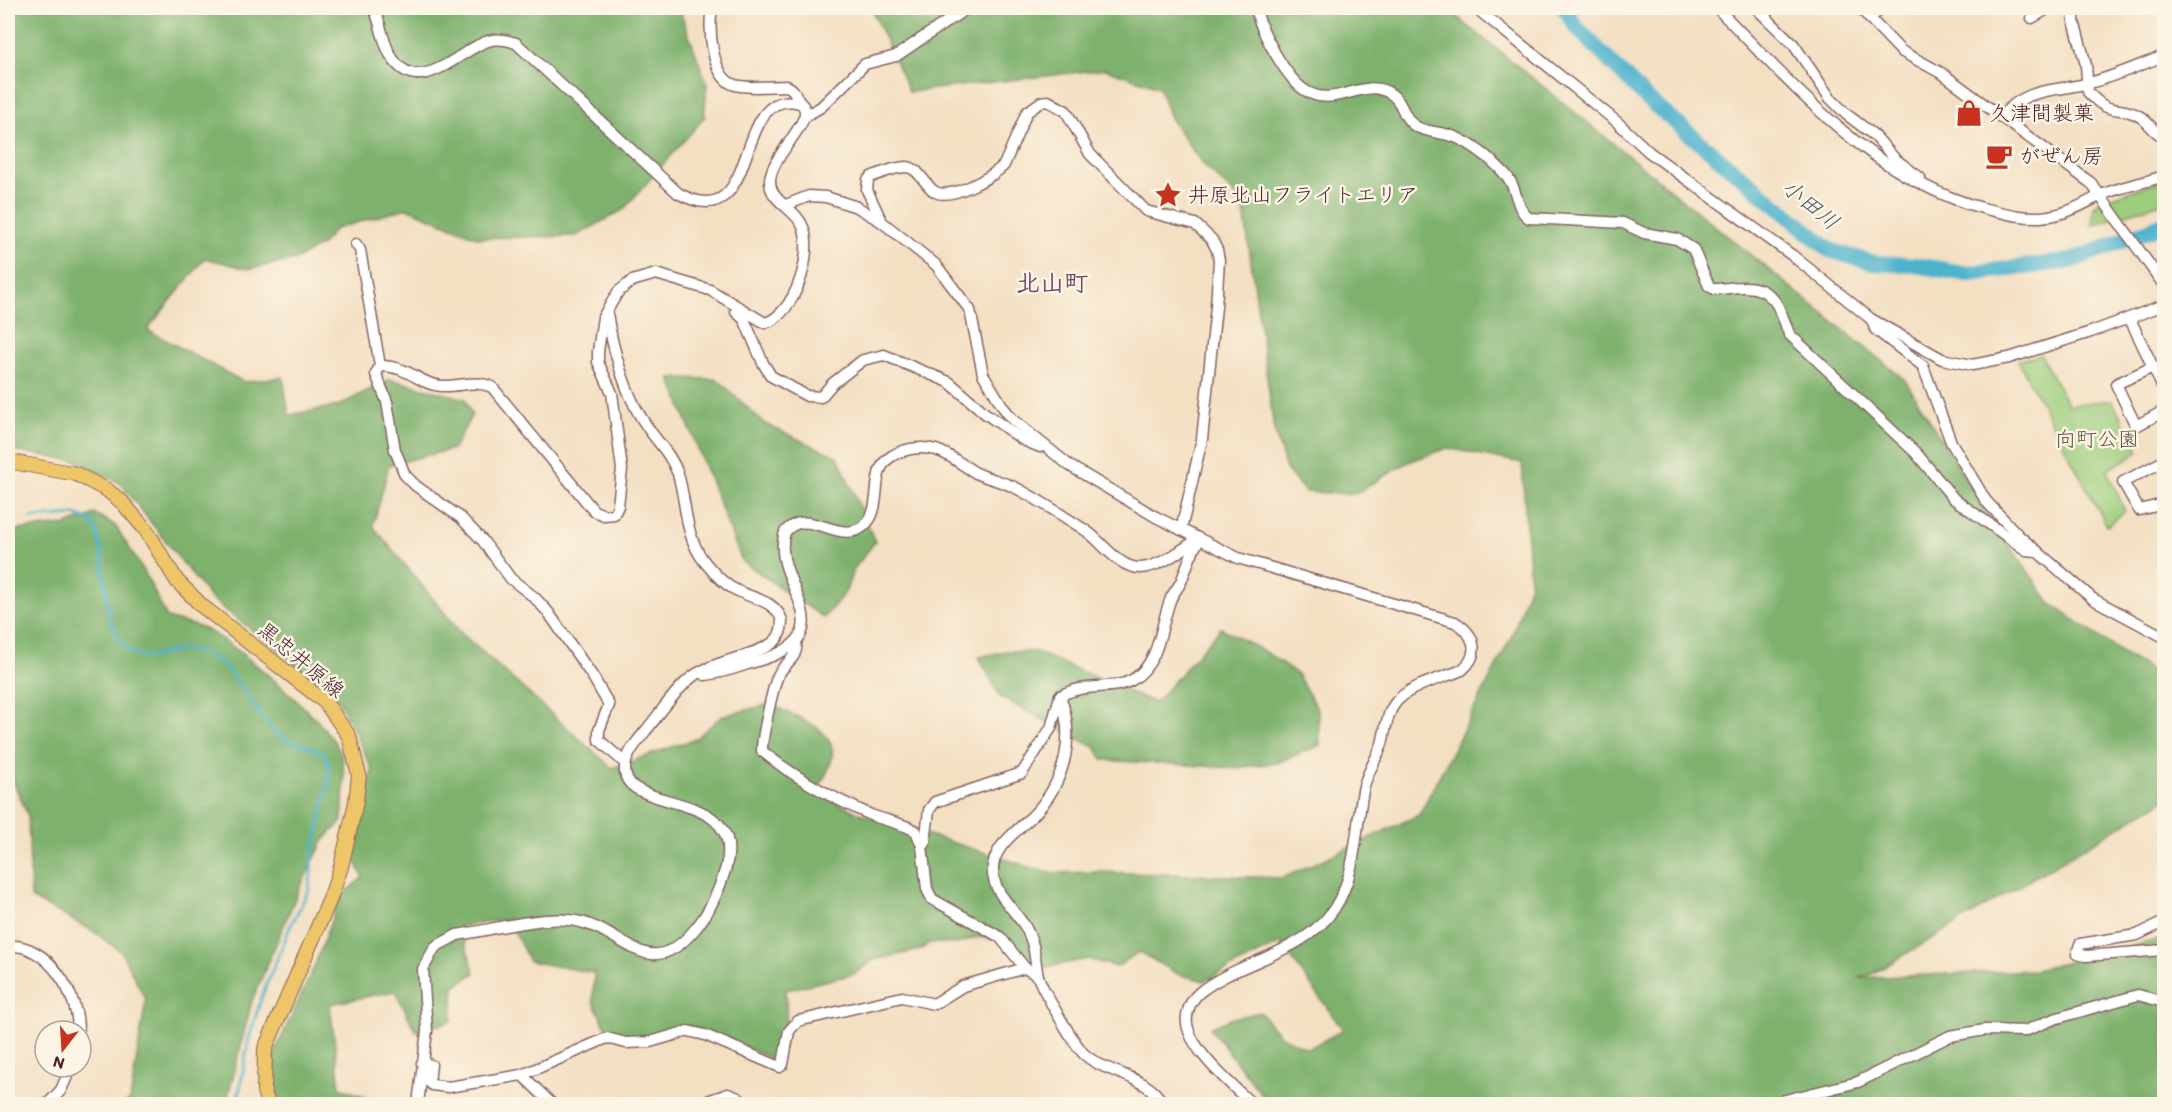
<svg xmlns="http://www.w3.org/2000/svg" width="2172" height="1112" font-family="Itim,'Klee One',sans-serif">
  <style>
    .green { fill: #9dce7e; stroke: #747654; stroke-width: 1.5 }
    .forest { fill: #7eb16d; stroke: #64684c; stroke-width: 1.5 }
    .lines { fill: none; stroke-linecap: round; stroke-linejoin: round }
    .stream { stroke: #4eb3cd; stroke-width: 3 }
    .river { stroke: #4eb3cd; stroke-width: 16 }
    .minor-casing { stroke: #856260; stroke-width: 13 }
    .major-casing { stroke: #856260; stroke-width: 16 }
    .minor { stroke: #fff; stroke-width: 10 }
    .major { stroke: #eec569; stroke-width: 14 }
    .labels { text-anchor: middle; stroke-width: 5; stroke-linejoin: round; paint-order: stroke }
    .poi-label { font-size: 21px; fill: #4a1f2b; stroke: #fcf5e5; text-anchor: start }
    .park-label { font-size: 21px; fill: #635444; stroke: #fcf5e5 }
    .street-label { font-size: 21px; fill: #4a1f2b; stroke: #fcf5e5 }
    .water-label { font-size: 22px; font-style: italic; fill: #4b5364; stroke: #fcf5e5 }
    .quarter-label { font-size: 24px; font-weight: bold; fill: #724b6b; stroke: #fcf5e5 }
  </style>
  <rect width="100%" height="100%" fill="#fcf5e5"/>
  <filter id="ink" filterUnits="userSpaceOnUse"><feTurbulence type="fractalNoise" baseFrequency=".0167" numOctaves="2"/><feDisplacementMap in="SourceGraphic" scale="12" xChannelSelector="R" yChannelSelector="G"/><feConvolveMatrix kernelMatrix="1 2 1 2 8 2 1 2 1" color-interpolation-filters="sRGB"/></filter>
  <filter id="wash" filterUnits="userSpaceOnUse"><feTurbulence type="fractalNoise" baseFrequency=".008" numOctaves="4" result="noise"/><feDisplacementMap in="SourceGraphic" scale="24" xChannelSelector="R" yChannelSelector="G"/><feGaussianBlur stdDeviation="1.35" result="paint"/><feColorMatrix in="noise" values="0 0 0 0 0 0 0 0 0 0 0 0 0 0 0 0 0 1.4 0 .05"/><feComposite in="paint" operator="in"/></filter>
  <g filter="url(#wash)">
    <rect width="100%" height="100%" fill="#f3dfc2"/>
    <g class="green">
      <path d="M2164 180V202L2092 225 2094 206 2110 198Z"/>
      <path d="M2041 355 2068 405 2112 400 2139 452 2107 470 2125 511 2107 526 2018 360Z"/>
    </g>
    <g class="forest">
      <path d="M8 8H679L707 84 704 118 623 210 576 236 479 238 407 208 335 229 323 244 295 260 248 269 205 258 147 330 244 382 283 377 289 415 338 406 390 379 465 399 472 415 453 449 389 465 373 526 462 634 612 768 695 739 722 716 770 704C791 715 837 727 832 758 830 769 822 781 817 792L856 812 1049 873 1100 872 1283 878 1419 815 1511 638 1530 584 1522 463 1447 448 1408 462 1355 494 1305 492 1286 469 1274 429 1243 203 1200 161 1170 118 1159 87 1105 69 909 92 871 8H1446L1905 380 1980 503 2050 603 2127 656 2164 678V800L1874 973 1859 978 2036 970 2164 938V1104H1269L1210 1028 1233 1018 1260 1012 1281 1036 1308 1049 1343 1030 1281 943 1204 981 1178 974 1139 952 1117 967 1088 959 1047 967 1030 966 1009 941 978 937 957 944 929 943 923 949 874 960 854 974 786 990C786 1010 790 1044 775 1061L729 1039 689 1026 647 1038 608 1031 593 1002 594 973 529 961 508 919 459 927 475 973 454 986 452 1021 416 1031 395 991 330 1004 340 1087 370 1099 404 1104H281L272 1085 273 1056 314 967 340 897 363 877 352 855 372 769 339 701 282 653 211 599 120 483 76 461 8 450Z"/>
      <path d="M670 378 717 379 765 424 838 457 875 542 853 570 846 591 824 618 742 561Z"/>
      <path d="M95 514 115 525 145 573 167 618C179 622 195 624 206 630 238 646 322 718 339 749 347 765 343 803 342 821L324 840 299 889 252 1001 228 1096 229 1104H124L130 1100 146 1000 121 952 93 931 31 898 28 816 8 769V531L66 525Z"/>
      <path d="M1221 628 1267 653 1297 674 1318 710 1320 745 1277 763 1236 768 1103 760 1096 748 1000 697 979 657 1007 651 1036 652 1155 703Z"/>
    </g>
    <g class="lines">
      <path class="stream" d="M31 518 75 515 91 521C111 553 98 608 120 640 142 673 165 647 191 650 234 656 247 704 274 731 288 745 310 743 326 755L329 768 328 785 314 848 309 890 290 927 262 996 249 1038 237 1104"/>
      <path class="river" d="M1564 8 1577 28 1646 98 1830 250 1873 263 1916 265 1968 274 2071 261 2164 224"/>
    </g>
  </g>
  <g filter="url(#ink)">
    <g class="lines">
      <defs>
        <g id="minor">
          <path d="M374 8C381 23 382 41 391 56 418 101 460 49 488 41 497 38 507 40 516 43L678 193C764 241 730 84 800 103"/>
          <path d="M1256 8C1259 29 1286 77 1303 89 1335 112 1362 75 1391 94 1403 101 1403 119 1415 126 1427 133 1443 132 1455 137 1474 145 1492 160 1506 175 1518 188 1515 209 1529 218L1623 223 1644 233 1677 239 1693 249 1709 286 1714 289C1724 289 1733 287 1743 287 1774 286 1781 310 1789 334L1916 453 1954 499 2026 550 2037 551"/>
          <path d="M1476 8 1617 122 1649 152 1793 256 1871 319 1942 359 1972 365 2009 358 2091 332 2164 305"/>
          <path d="M1717 8C1796 88 1873 180 1986 209 2004 213 2021 218 2040 217 2065 215 2078 207 2099 196 2118 187 2144 183 2164 176"/>
          <path d="M1756 8 1794 45 1830 98 1846 114 1875 136 1895 159 1920 178"/>
          <path d="M1860 8 1901 51 1943 74 2091 183 2164 285"/>
          <path d="M1954 8H1957"/>
          <path d="M2074 8V21L2086 65 2088 92C2111 118 2118 104 2139 116 2149 122 2153 132 2164 137"/>
          <path d="M1869 18 1883 8"/>
          <path d="M2032 18 2049 8"/>
          <path d="M805 116 821 107 865 64 896 56 967 8"/>
          <path d="M2001 117C2027 87 2051 92 2085 84 2112 78 2139 65 2164 56"/>
          <path d="M786 205 809 196 826 197 857 207 882 222 936 265 970 310 983 374 1003 407 1013 420 1070 466 1156 517 1238 558 1455 622C1475 634 1481 654 1462 670 1443 678 1415 684 1400 698 1387 709 1386 728 1382 744 1377 758 1368 771 1364 786 1355 826 1358 873 1334 909 1304 954 1238 961 1200 992 1193 998 1188 1007 1187 1016 1182 1044 1233 1086 1252 1104"/>
          <path d="M882 222 867 190 868 180 871 177C880 173 897 167 907 167 919 168 925 185 934 191 948 202 993 177 1004 165L1027 112 1041 102 1048 101 1066 111 1090 154 1146 211 1195 224 1212 240 1217 250 1219 260 1216 307 1202 439 1181 530"/>
          <path d="M356 244 360 250 380 366 376 374 387 402 395 450 405 475 416 486 461 518 483 541 511 579 534 597 548 612 593 677 609 705 599 730V740L625 763"/>
          <path d="M736 312 744 319 763 363 771 376 807 396 821 397 832 384 863 360 884 355 949 382 986 414 1023 440 1040 447"/>
          <path d="M2130 319 2153 367 2116 384 2136 426 2164 411"/>
          <path d="M1872 320 1875 329 1923 366 1951 442 1986 501 2019 536 2093 599 2164 637"/>
          <path d="M380 366C410 366 418 384 441 386 460 387 474 379 492 387L594 511 604 515 614 514 618 506 622 469 612 393 598 362V352L603 317 618 292 632 281 656 274 710 290 765 323C795 315 814 253 803 227 796 208 769 202 770 180 771 158 807 126 805 111 805 106 801 104 798 100 795 93 794 89 787 86 771 86 750 89 735 85 711 78 708 27 712 8"/>
          <path d="M2153 367 2164 390"/>
          <path d="M2164 461 2123 482 2139 510 2164 504"/>
          <path d="M796 642C799 660 782 663 777 678 773 687 761 742 762 751 795 778 832 798 871 815 886 821 902 823 916 831L922 846"/>
          <path d="M705 675C722 673 738 667 754 662 855 635 768 583 785 532 806 506 837 543 861 528 887 511 866 471 892 456 905 448 922 446 936 450 950 454 963 466 976 473 989 479 1005 482 1018 489 1041 501 1063 516 1085 530 1102 541 1118 568 1140 568 1161 567 1180 550 1197 540"/>
          <path d="M2164 922 2137 935 2080 944 2077 954 2086 956 2164 950"/>
          <path d="M8 946C48 943 79 995 78 1031"/>
          <path d="M1025 968 1000 937 932 899 927 889 922 846 925 843 929 810 935 802 1022 773 1051 728 1060 696"/>
          <path d="M422 1063 431 1065 429 1082 432 1085 448 1087 522 1075 607 1038 626 1043 650 1042 688 1031 705 1035 780 1067 783 1064 789 1031 798 1021 902 997 934 1004 963 986 1025 968 1038 976"/>
          <path d="M522 1075 552 1104"/>
          <path d="M48 1104 61 1090 71 1067"/>
          <path d="M418 1104 427 1031 423 969 435 947 457 935C491 930 536 917 569 920 624 925 646 989 696 928 710 911 720 888 726 867 748 783 611 817 626 762 629 750 640 738 648 728 661 712 676 689 692 677 713 661 760 655 775 641 781 635 782 627 782 620 774 599 751 599 734 589 722 583 712 571 704 561 684 535 687 504 678 474 671 454 657 442 646 425 626 397 612 347 607 313"/>
          <path d="M699 1104 728 1094 738 1098 743 1104"/>
          <path d="M1163 1104C1147 1074 1107 1075 1084 1054 1075 1045 1041 988 1038 976 1034 957 1036 947 1026 928 1016 911 995 895 993 874 990 845 1022 829 1038 810 1066 778 1075 736 1060 696 1085 682 1113 691 1132 680 1161 663 1160 625 1171 598 1174 592 1178 588 1181 582 1187 567 1190 554 1199 540"/>
          <path d="M1770 1104 1858 1082 1950 1036 1985 1030 2025 1031 2054 1019 2138 995 2164 1002"/>
        </g>
        <path id="major" d="M8 461 76 474 107 490 122 502 146 530 177 581 202 606 325 702 349 736 359 775 356 802 341 867 330 899 265 1049 264 1091 268 1104"/>
      </defs>
      <use href="#minor" class="minor-casing"/>
      <use href="#major" class="major-casing"/>
      <use href="#minor" class="minor"/>
      <use href="#major" class="major"/>
    </g>
  </g>
  <defs>
    <symbol id="shop-bare" viewBox="-9 -9 18 18"><path d="M-5-2.5h2.3a2.7 3.5 0 0 1 5.4 0H5L5.5 6h-11ZM-1.5-2.5h3a1.5 2.3 0 0 0-3 0Z" fill="#c8321e" stroke="#fcf5e5" stroke-width="2.5" paint-order="stroke"/></symbol>
    <symbol id="cafe-bare" viewBox="-9 -9 18 18"><path d="M-5.5-4.5H6V0H3Q3 3.5 0 3.5H-2.5Q-5.5 3.5-5.5 0ZM3-3.2v2h1.7v-2ZM-6 4.5H4V6H-6Z" fill="#c8321e" stroke="#fcf5e5" stroke-width="2.5" paint-order="stroke"/></symbol>
    <symbol id="sight-bare" viewBox="-9 -9 18 18"><path d="M0-6L1.8-2.2L6-1.7L2.9 1.2L3.7 5.4L0 3.3L-3.7 5.4L-2.9 1.2L-6-1.7L-1.8-2.2Z" fill="#c8321e" stroke="#fcf5e5" stroke-width="2.5" paint-order="stroke"/></symbol>
  </defs>
  <g fill-rule="evenodd">
    <use href="#shop-bare" x="1950" y="94" width="38" height="38"/>
    <use href="#cafe-bare" x="1980" y="137" width="38" height="38"/>
    <use href="#sight-bare" x="1149" y="176" width="38" height="38"/>
  </g>
  <g class="labels">
    <g class="poi-label">
      <text x="1989" y="120">久津間製菓</text>
      <text x="2019" y="163">がぜん房</text>
      <text x="1188" y="202">井原北山フライトエリア</text>
    </g>
    <g class="park-label">
      <text x="2097" y="446">向町公園</text>
    </g>
    <g class="street-label">
      <text transform="translate(301 660) rotate(40)" y="7">黒忠井原線</text>
    </g>
    <g class="water-label">
      <text transform="translate(1811 204) rotate(39)" y="8">小田川</text>
    </g>
    <g class="quarter-label">
      <text x="1052" y="291">北山町</text>
    </g>
  </g>
  <rect width="2172" height="1112" fill="none" stroke="#fcf5e5" stroke-width="30"/>
  <g transform="translate(63 1049) rotate(197)"><circle r="28" fill="#fcf5e5" stroke="#b59f9b" stroke-width="1.5"/>
  <path d="M0-4.5L10 22L0 15L-10 22Z" fill="#c8321e"/>
  <text y="-9" font-size="16" font-weight="bold" text-anchor="middle" fill="#4a1f2b">N</text>
  </g>
</svg>
